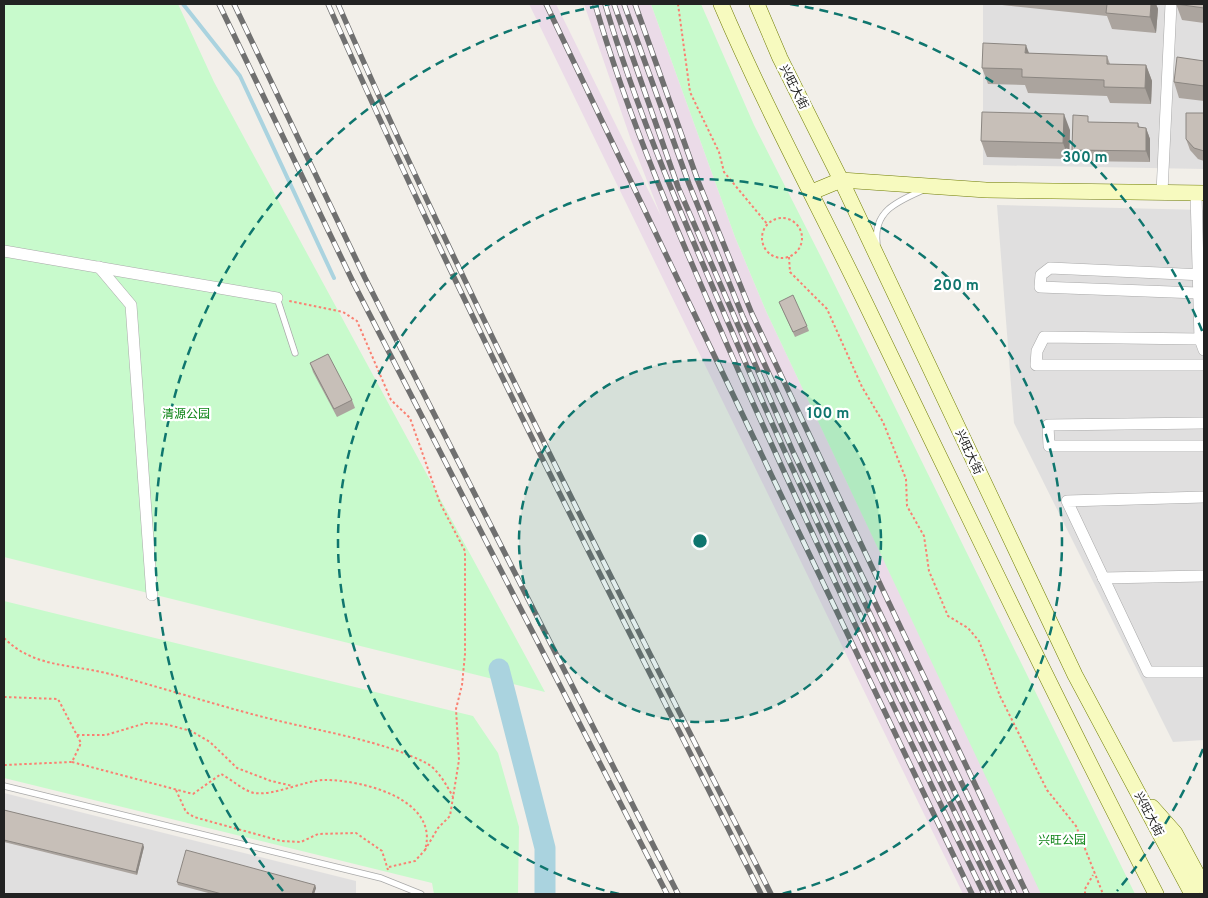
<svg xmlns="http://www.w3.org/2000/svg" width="1208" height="898" font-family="Overpass,'Noto Sans SC',sans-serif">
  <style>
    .residential { fill: #e0dfdf }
    .industrial { fill: #ebdbe8 }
    .park { fill: #c8facc }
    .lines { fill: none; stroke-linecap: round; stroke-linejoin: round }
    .stream { stroke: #aad3df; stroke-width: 4 }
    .river { stroke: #aad3df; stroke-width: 21 }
    .lane-casing { stroke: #a9a9a9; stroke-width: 7 }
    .street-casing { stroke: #a9a9a9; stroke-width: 12 }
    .secondary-casing { stroke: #707d05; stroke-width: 16 }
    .path { stroke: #fa8072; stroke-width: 2; stroke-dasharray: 2.5 2.5; stroke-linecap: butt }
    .lane { stroke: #fff; stroke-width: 5.5 }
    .street { stroke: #fff; stroke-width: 11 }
    .secondary { stroke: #f7fabf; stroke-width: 15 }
    .rail-casing { stroke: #707070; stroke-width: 5.5 }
    .rail { stroke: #fff; stroke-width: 4; stroke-dasharray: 11; stroke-linecap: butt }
    .wall { fill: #aba49e }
    .shaded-wall { fill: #8b8681 }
    .building { fill: #c7bfb8; stroke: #8b8681 }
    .ring { fill: none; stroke: #0f766e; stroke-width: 2.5; stroke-dasharray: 9 6 }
    .labels { text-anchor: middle; stroke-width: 4.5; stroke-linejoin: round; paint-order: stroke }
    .street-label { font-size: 12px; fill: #222; stroke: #fff }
    .park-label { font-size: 12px; fill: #0c8416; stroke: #fff }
    .centre { fill: #0f766e; stroke: #fff; stroke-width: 2.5 }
    .ring-label { font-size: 15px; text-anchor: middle; font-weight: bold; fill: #0f766e; stroke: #fff; stroke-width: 4.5; stroke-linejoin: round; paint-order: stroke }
  </style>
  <rect width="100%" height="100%" fill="#f2efe9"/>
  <g class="residential">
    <path d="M983 4H1204V169L983 165Z"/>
    <path d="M997 205 1204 210V740L1173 742 1014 423Z"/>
    <path d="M4 793 356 881V894H4Z"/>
  </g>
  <path class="industrial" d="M529 4H556L661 216 631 140 584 4H651L735 237 766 311 1042 894H963Z"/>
  <g class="park">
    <path d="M4 4H178L214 82 545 692 4 557Z"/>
    <path d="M651 4H701L754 125 821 257 1135 894H1041L766 311 735 237Z"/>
    <path d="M4 601 473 716 498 753 519 827 518 894H434L432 883 4 778Z"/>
  </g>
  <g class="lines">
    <path class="stream" d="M183 4 240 76 334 278"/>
    <path class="river" d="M499 669 545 848V894"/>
    <defs>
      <g id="lane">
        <path d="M877 243C873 211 898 201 923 190"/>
        <path d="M277 298 295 353"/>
        <path d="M4 786 381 878 421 894"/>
      </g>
      <g id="street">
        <path d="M1162 192 1171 4"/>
        <path d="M1196 193 1200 339 1204 350"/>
        <path d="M4 251 277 298"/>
        <path d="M99 267 131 305 152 595"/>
        <path d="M1198 293 1040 287 1041 275 1050 268 1204 275"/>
        <path d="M1200 339 1044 337 1037 351 1036 365H1204"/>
        <path d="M1204 423 1048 425 1049 446H1204"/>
        <path d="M1204 497 1067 501 1148 672H1204"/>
        <path d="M1103 578 1204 576"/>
      </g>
      <g id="secondary">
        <path d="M721 4C764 105 816 201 864 300 960 499 1055 698 1156 894"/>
        <path d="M757 4 780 58 841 180 1075 675 1192 894"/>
        <path d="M812 192 841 180 986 190 1204 193"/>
        <path d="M1152 807 1175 833 1204 887"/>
      </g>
    </defs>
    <use href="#lane" class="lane-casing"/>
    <use href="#street" class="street-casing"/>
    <use href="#secondary" class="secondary-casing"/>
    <g class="path">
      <path d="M678 4 690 92 719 152 724 172 768 225"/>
      <circle cx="782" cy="238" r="20"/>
      <path d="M789 257 790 272 827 309 862 387 883 422 906 479 907 506 924 536 929 571 948 616 968 628 979 641 1000 696 1047 790 1076 826 1103 894"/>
      <path d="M4 638C33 667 68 664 106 673 161 687 215 705 271 719 319 731 385 741 428 764 439 771 447 786 453 797"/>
      <path d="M4 697 58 699 81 743 72 762 4 765"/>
      <path d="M77 735H106L146 723 165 724 191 731 210 742 237 768 271 781 293 786"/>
      <path d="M72 762 193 794 221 774C231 779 244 791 254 793 275 796 305 780 325 780 362 780 440 799 425 850L438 828 450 816 459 760 456 709 462 685 465 654V551L440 503 410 418 391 400 357 321 343 312 289 301"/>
      <path d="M176 790 186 812 194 817 281 841 301 842 318 834 356 833 382 851 388 870"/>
      <path d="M389 867 415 861 425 850"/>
      <path d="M1085 894V889L1093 875"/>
    </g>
    <use href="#lane" class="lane"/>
    <use href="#street" class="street"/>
    <use href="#secondary" class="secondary"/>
    <defs>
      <g id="rail">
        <path d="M219 4 354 284 667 894"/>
        <path d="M234 4 365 278 678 894"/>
        <path d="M328 4C461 306 613 599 761 894"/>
        <path d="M338 4C470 306 623 599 771 894"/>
        <path d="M546 4 972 894"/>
        <path d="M595 4C632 131 686 251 739 372 817 547 900 721 984 894"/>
        <path d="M605 4C638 115 684 221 730 327 812 519 904 706 994 894"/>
        <path d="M614 4 678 187 794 454 1003 894"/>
        <path d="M624 4 689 184 743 317 842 534 1015 894"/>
        <path d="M635 4 698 181 752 314 1027 894"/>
      </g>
    </defs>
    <use href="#rail" class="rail-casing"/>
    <use href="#rail" class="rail"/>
  </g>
  <g class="wall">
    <path d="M993 4H1156L1158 9 1156 33 1112 29 1107 16Z"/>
    <path d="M1176 4H1204V23L1182 20Z"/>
    <path d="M1029 53 1107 56 1110 64 1146 65 1152 81 1151 104 1110 103 1107 96 1028 93 1025 85 988 84 982 68Z"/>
    <path d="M1204 61V101L1179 98 1174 82Z"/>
    <path d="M1204 113V161L1198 159 1190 150 1186 139Z"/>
    <path d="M1090 122 1138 123 1140 128H1146L1150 139V162L1076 161 1072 150Z"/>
    <path d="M1070 130 1069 159 987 157 981 141Z"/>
    <path d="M779 302 807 326 809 331 795 337Z"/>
    <path d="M310 363 352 400 355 408 337 417 313 372Z"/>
    <path d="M4 810 144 847 137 875 4 842Z"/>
    <path d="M177 882 315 885 316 888 314 894H212L178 885Z"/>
  </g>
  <g class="shaded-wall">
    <path d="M1151 4H1156L1158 9 1156 33 1150 17Z"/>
    <path d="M1026 45 1032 61 1025 53Z"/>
    <path d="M1146 65 1152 81 1151 104 1145 88Z"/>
    <path d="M1064 114 1070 130 1069 159 1063 143Z"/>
    <path d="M1146 128 1150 139V162L1146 151Z"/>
    <path d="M143 844 144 847 137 875 136 872Z"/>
    <path d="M315 885 316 888 314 894H312Z"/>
  </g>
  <g class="building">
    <path d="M1107 4H1151L1150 17 1106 13Z"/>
    <path d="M1176 4H1204V8Z"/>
    <path d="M983 43 1026 45 1025 53 1107 56V64L1146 65 1145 88 1104 87V80L1022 77V69L982 68Z"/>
    <path d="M1177 57 1204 61V86L1174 82Z"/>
    <path d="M982 112 1064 114 1063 143 981 141Z"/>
    <path d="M1186 113H1204V151L1194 148 1186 139Z"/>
    <path d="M1073 115 1088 116V122L1138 123V127L1146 128V151L1072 150Z"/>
    <path d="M793 295 807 326 793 332 779 302Z"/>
    <path d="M328 354 352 400 334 409 310 363Z"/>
    <path d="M4 810 143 844 136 872 4 840Z"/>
    <path d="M186 850 315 885 312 894H222L177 882Z"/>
  </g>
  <circle cx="700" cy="541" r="181" fill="#0f766e" fill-opacity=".12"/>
  <g class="ring">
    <circle cx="700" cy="541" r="181"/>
    <path d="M619 894A362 362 0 1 1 781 894"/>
    <path d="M1203 749A544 544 0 0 1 1117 891M283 891A544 544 0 0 1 610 4M790 4A544 544 0 0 1 1203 333"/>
  </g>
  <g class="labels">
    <g class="street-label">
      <text transform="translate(794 87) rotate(63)" y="4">兴旺大街</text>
      <text transform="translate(969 452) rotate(65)" y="4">兴旺大街</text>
      <text transform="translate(1149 814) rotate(62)" y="4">兴旺大街</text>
    </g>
    <g class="park-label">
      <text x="186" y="418">清源公园</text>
      <text x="1062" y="844">兴旺公园</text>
    </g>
  </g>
  <circle cx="700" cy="541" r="8" class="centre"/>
  <g class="ring-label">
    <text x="1085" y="162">300 m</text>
    <text x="956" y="290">200 m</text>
    <text x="828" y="418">100 m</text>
  </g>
  <rect width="1208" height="898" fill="none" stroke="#222222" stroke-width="10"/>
</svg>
